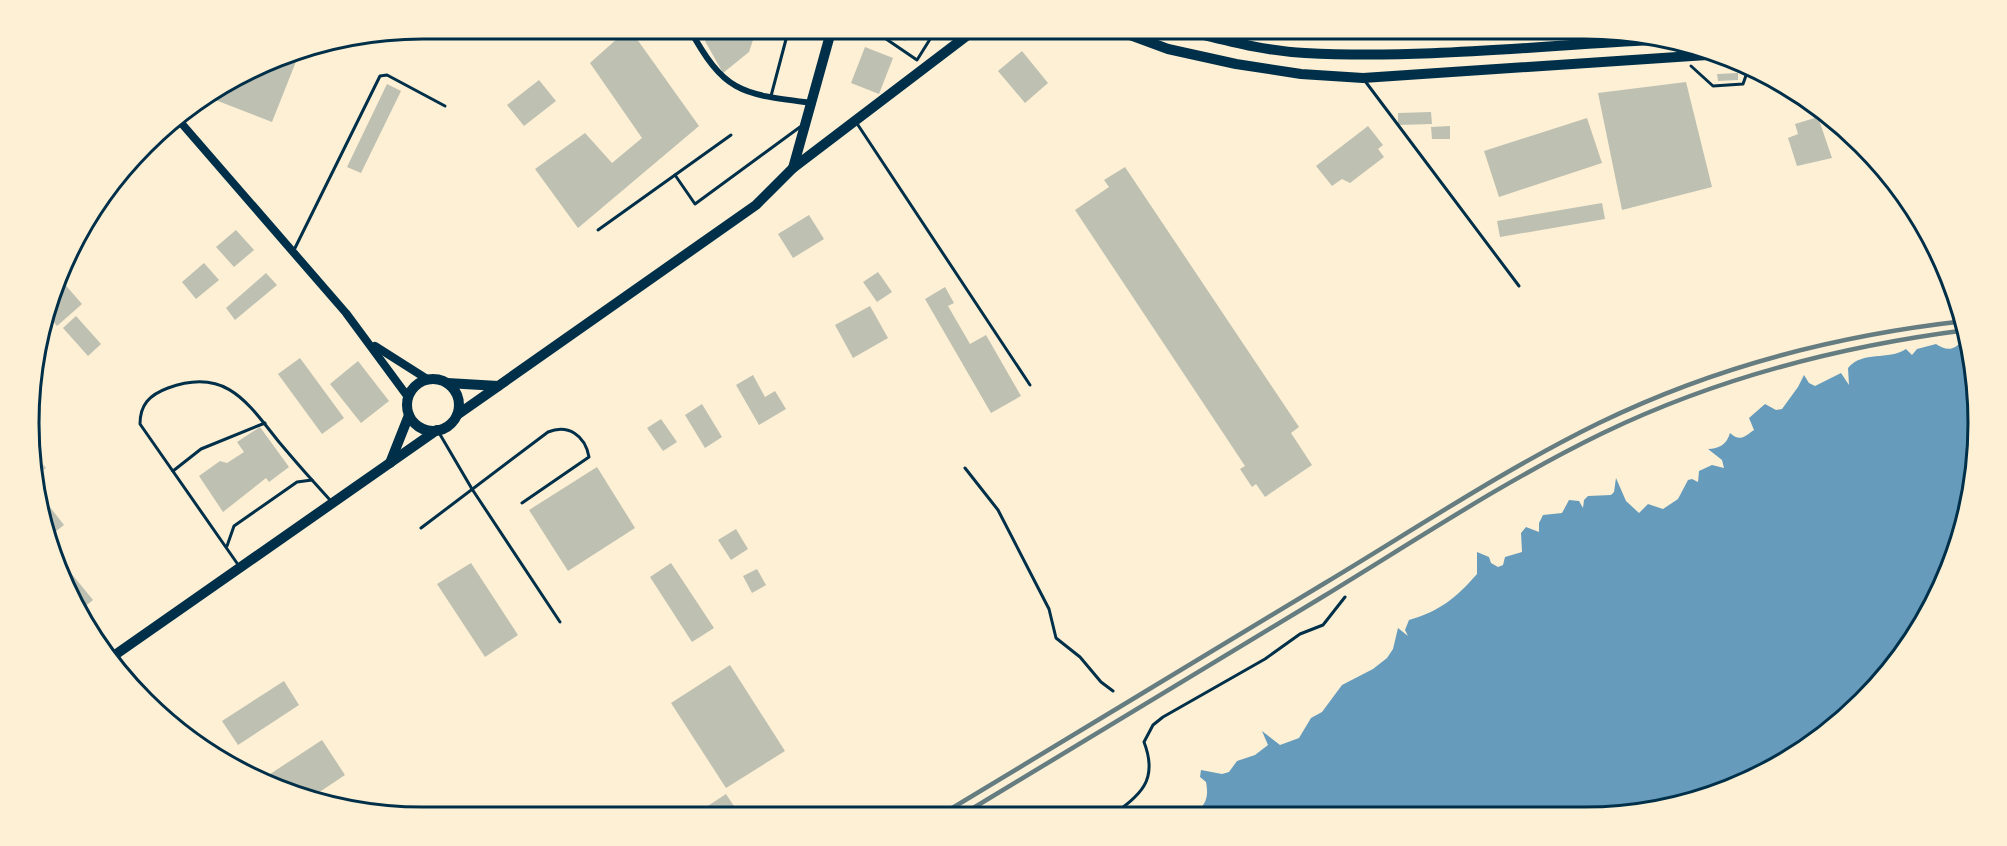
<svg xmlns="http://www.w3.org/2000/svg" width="2007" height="846" font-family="Mulish,sans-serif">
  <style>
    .water { fill: #669bbc }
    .building { fill: #bec0b2 }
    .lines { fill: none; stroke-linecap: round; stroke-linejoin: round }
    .path { stroke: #003049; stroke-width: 3 }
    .service { stroke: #003049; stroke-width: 3 }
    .minor { stroke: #003049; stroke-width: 6 }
    .tertiary { stroke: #003049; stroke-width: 8 }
    .trunk { stroke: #003049; stroke-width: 10 }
    .rail { stroke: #657d81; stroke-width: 4.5 }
    .rim { fill: none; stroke: #003049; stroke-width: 3 }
  </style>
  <rect width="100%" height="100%" fill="#fdf0d5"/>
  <path class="water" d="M1963 338 1969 342 1978 398 1975 475 1957 550 1912 642 1844 720 1735 787 1636 814 1194 815C1206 804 1209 798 1206 782L1200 777 1201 770 1222 774 1229 772 1237 761 1255 755 1268 745 1262 731 1280 745 1299 738 1311 718 1322 712 1342 685 1373 669 1387 658 1393 649 1398 628 1408 636 1405 630 1409 620C1440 611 1456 598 1477 574V552L1489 557 1491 563 1498 567 1503 565 1505 557 1522 552 1521 533 1526 527 1539 532V523L1543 515 1562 513 1569 500 1579 501 1583 508 1584 500 1588 496 1611 495 1614 492 1616 478 1626 501 1639 513 1648 504 1663 509 1678 499 1688 480 1692 479 1698 482 1699 471 1712 465 1724 468 1722 460 1708 449C1719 449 1727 444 1730 433 1740 442 1744 437 1754 430L1749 418 1765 404 1776 410 1782 409 1798 387 1804 375 1809 383 1815 386 1841 373 1849 385 1848 368C1863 350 1888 361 1906 349L1912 355 1917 349 1936 344C1947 352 1957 350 1963 338Z"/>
  <g class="building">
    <path d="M629 28 699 126 578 228 535 169 585 133 612 163 642 138 590 63Z"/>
    <path d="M719 28H757L749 52 723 73 705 41Z"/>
    <path d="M892 28H910L906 41 890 35Z"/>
    <path d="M865 47 893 58 879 94 851 83Z"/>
    <path d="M301 49 272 122 205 96 226 81Z"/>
    <path d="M1022 51 1048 83 1025 103 998 71Z"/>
    <path d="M1738 73V80L1718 81 1717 74Z"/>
    <path d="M539 80 556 101 524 126 507 105Z"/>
    <path d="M1686 82 1712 187 1622 210 1598 93Z"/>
    <path d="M387 84 401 91 361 173 347 167Z"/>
    <path d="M1431 112 1432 124 1398 125V113Z"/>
    <path d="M1818 117 1832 158 1797 166 1788 138 1798 134 1795 124Z"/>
    <path d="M1587 118 1602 163 1499 197 1484 151Z"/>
    <path d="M1368 126 1383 145 1378 149 1384 157 1350 183 1342 179 1332 186 1316 166Z"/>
    <path d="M1450 126V139H1432L1431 127Z"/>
    <path d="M1125 167 1299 427 1291 433 1312 465 1265 497 1256 484 1252 487 1240 469 1245 466 1075 210 1109 187 1104 180Z"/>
    <path d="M1602 203 1605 219 1500 237 1497 221Z"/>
    <path d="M809 215 824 239 793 258 778 234Z"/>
    <path d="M236 230 254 250 234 267 216 247Z"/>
    <path d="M204 263 219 280 196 299 182 282Z"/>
    <path d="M878 272 892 292 877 302 863 282Z"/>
    <path d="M266 273 277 285 235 320 226 308Z"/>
    <path d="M61 280 82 304 57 326 48 315Z"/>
    <path d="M945 287 954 303 948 306 970 344 986 335 1021 396 991 413 925 299Z"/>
    <path d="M870 306 888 338 853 358 835 325Z"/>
    <path d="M76 316 101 344 88 356 63 328Z"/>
    <path d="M300 358 344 418 322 434 278 374Z"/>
    <path d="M358 361 389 401 361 423 330 384Z"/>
    <path d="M753 375 765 397 775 391 786 409 759 425 736 385Z"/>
    <path d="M702 404 722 437 705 448 685 415Z"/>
    <path d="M661 419 677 442 663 451 647 428Z"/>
    <path d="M260 427 289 467 269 482 266 478 223 512 199 476 220 461 227 463 244 452 237 442Z"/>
    <path d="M34 454 46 468 33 478V455Z"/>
    <path d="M597 467 635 528 568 571 529 510Z"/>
    <path d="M35 488 64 525 47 538Z"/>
    <path d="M736 529 748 549 731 560 718 540Z"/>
    <path d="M48 545 93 600 78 612 50 550Z"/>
    <path d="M471 563 518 635 485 657 437 584Z"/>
    <path d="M671 563 714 628 692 642 650 577Z"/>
    <path d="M757 569 766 585 752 593 743 576Z"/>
    <path d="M730 665 785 751 726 788 671 703Z"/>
    <path d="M284 681 299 705 238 745 222 721Z"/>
    <path d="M200 736 213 755 193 741Z"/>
    <path d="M322 740 345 775 309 799 296 796 267 784 264 778Z"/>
    <path d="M726 794 741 817H691Z"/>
  </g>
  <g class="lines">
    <g class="path">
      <path d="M965 468 998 510 1049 609 1056 638 1080 657 1101 682 1113 691"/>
      <path d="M1111 816C1140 795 1159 781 1144 742L1153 725 1163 717 1265 659 1300 634 1323 625 1345 597"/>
    </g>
    <g class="service">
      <path d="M870 28 917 60 937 28"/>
      <path d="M1691 66 1713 86 1743 84 1749 67"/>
      <path d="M1365 81 1519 286"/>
      <path d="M771 96 789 28"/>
      <path d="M856 122 1030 385"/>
      <path d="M731 135 675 175 695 204 800 127"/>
      <path d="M598 230 675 175"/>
      <path d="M294 250 380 76 387 75 445 106"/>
      <path d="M438 431 472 489 560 622"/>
      <path d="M173 471 201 449 265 423"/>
      <path d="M421 528 548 432C568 424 585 435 589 457L522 503"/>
      <path d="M227 546 234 526 297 482 312 480 330 500"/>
      <path d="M239 566 140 424C140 405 149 395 168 388 226 367 247 402 279 442 290 455 301 468 312 480"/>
    </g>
    <path class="minor" d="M689 28C725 94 741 94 813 103"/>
    <g class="tertiary">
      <path d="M176 117 346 313 408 397"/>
      <path d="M375 346 427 379"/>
    </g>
    <g class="trunk">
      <path d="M1111 28 1168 49 1236 64 1301 74 1363 78 1722 54"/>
      <path d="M1175 28C1218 38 1261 51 1305 53 1420 59 1537 46 1652 40"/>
      <path d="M793 168 977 28"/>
      <circle cx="433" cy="405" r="26"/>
      <path d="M447 383 498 386"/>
      <path d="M457 415 756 205 793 168 832 28"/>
      <path d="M390 463 409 415"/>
      <path d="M112 657 437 430"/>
    </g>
    <g class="rail">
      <path d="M939 816C1068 738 1196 661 1325 583 1415 529 1505 469 1599 423 1714 367 1838 335 1965 321"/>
      <path d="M960 816C1082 743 1203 669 1324 596 1416 540 1506 480 1603 433 1717 378 1841 346 1967 330"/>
    </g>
  </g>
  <path d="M0 0H2007V846H0ZM423 39H1584A384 384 0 0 1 1968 423V423A384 384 0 0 1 1584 807H423A384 384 0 0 1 39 423V423A384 384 0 0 1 423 39Z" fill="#fdf0d5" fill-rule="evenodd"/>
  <path class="rim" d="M423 39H1584A384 384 0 0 1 1968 423V423A384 384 0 0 1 1584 807H423A384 384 0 0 1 39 423V423A384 384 0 0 1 423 39Z"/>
</svg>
